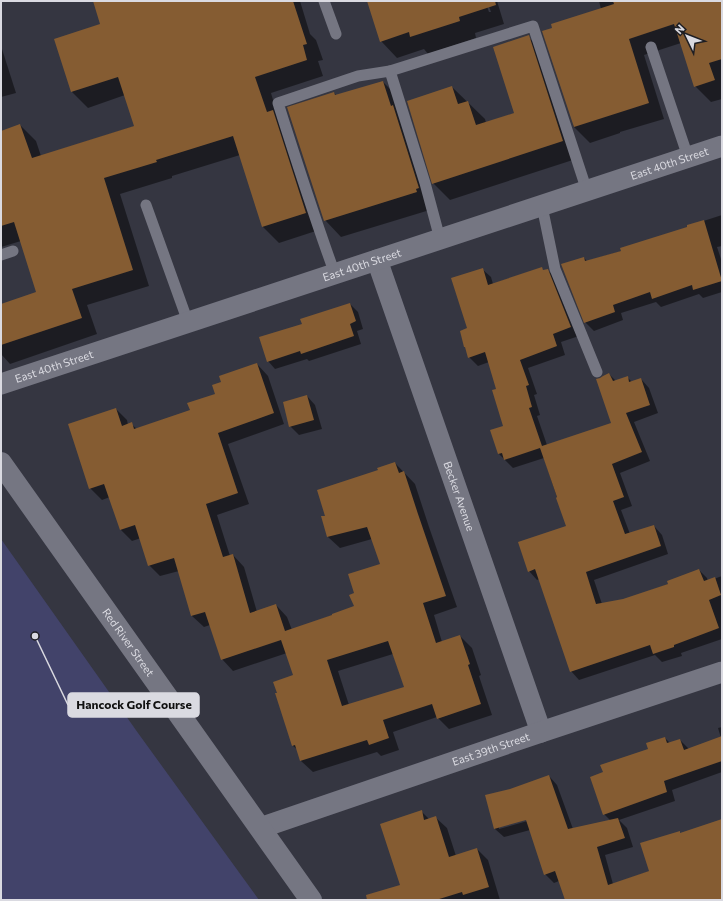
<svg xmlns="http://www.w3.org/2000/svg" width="723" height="901" font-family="Commissioner,sans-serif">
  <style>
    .green { fill: #42436a }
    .shadow { fill: #0007; fill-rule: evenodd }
    .building { fill: #855c32; fill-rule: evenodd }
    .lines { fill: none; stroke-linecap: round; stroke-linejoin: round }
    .service { stroke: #757682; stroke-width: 11 }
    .minor { stroke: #757682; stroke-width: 21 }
    .secondary { stroke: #757682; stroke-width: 22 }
    .labels { text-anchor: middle; stroke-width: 3; stroke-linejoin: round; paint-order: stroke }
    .street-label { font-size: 11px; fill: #dadae1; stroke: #1e1e23 }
    .leader { fill: none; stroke: #dadae1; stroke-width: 1.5 }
    .callout-dot { fill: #dadae1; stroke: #1e1e23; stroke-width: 1.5 }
    .callout { fill: #dadae1; stroke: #dadae1; stroke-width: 1.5 }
    .callout-label { font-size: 12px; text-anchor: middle; font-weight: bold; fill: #111 }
  </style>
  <rect width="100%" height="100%" fill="#353641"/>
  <path class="green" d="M1 539 138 733 259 900H1Z"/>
  <g class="shadow">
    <path d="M94 1H300L310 34 316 40 323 60 318 61 323 76 271 93 278 117 322 229 279 243 263 227 240 155 172 176V178L120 194 149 286 87 305 97 334 10 364 1 354V305L37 293 21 241 1 247V132L20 125 36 141 41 156 135 126 125 95 88 108 72 92 101 24Z"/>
    <path d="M368 1H485L489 12H491L487 1H497L504 24 475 33 476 38 428 54 424 49 397 58 381 41Z"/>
    <path d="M599 1H722V99L711 102 695 86 681 43 644 55 664 119 620 132V133L590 143 574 127 554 28 601 9Z"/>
    <path d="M528 37 545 53 579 158 450 200 433 183 452 87 485 119 486 123 515 113Z"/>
    <path d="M1 47 2 49 16 93 1 97Z"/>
    <path d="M383 82 399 98 433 209 341 237 325 220 334 93 337 96Z"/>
    <path d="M722 215V246L717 247 722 262V292L703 298 699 294 661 307 656 302 621 313 623 320 594 331 585 322 584 258 587 261 622 251 688 228V226Z"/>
    <path d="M541 268 544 271 547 270 556 278 579 336 561 342 565 355 528 368 537 394 534 395 540 415 537 416 547 445 612 424 609 374 616 381 627 377 632 382 641 379 649 388 658 413 634 422 650 461 620 473 632 506 621 510 630 534 654 526 662 535 668 554 594 580 602 604 623 600 669 584 699 570 707 578 708 581 722 576V639L681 653 682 656 662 662 655 655 579 680 571 671 540 579 537 580 529 571 567 527 544 458 513 468 499 454 505 426 498 390 489 362 478 366 469 357V329L482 269 491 277 493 284Z"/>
    <path d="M350 304 358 312 363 329 357 331 361 344 309 361 307 359 275 369 268 361Z"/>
    <path d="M257 364 268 376 284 424 228 444 249 504 217 515 230 556 233 555 244 567 257 612 276 605 287 617 292 630 355 607V593L381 565 372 539 340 548 328 537 323 517 326 516 379 471 395 463 415 484 429 527 457 607 434 615 442 642 460 636 472 648 481 675 479 676 492 715 449 729 437 717 393 732 399 750 381 756 377 752 313 772 301 761 298 750 293 746 276 694 294 676 287 653 233 671 222 659 210 625 204 627 192 616 179 571 160 576 149 565 141 538 132 541 121 530 110 497 102 500 90 488 116 409 127 420 128 425 131 424 137 429 191 411 216 394ZM393 654 405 688 349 705 338 671Z"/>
    <path d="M307 396 315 405 322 429 299 435 290 426Z"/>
    <path d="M722 727V772L672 790 675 801 619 820 627 828 633 847 605 855 613 884 650 871 679 832 722 900H566L559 881 554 883 545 874 530 830 504 837 495 829 486 796 510 790 549 776 557 785 573 829 611 821 604 814V773L649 749 665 738 670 743 680 740 689 749 721 738 718 728ZM530 818 531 820 499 829V827Z"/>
    <path d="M421 811 429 819 435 817 447 828 456 856 477 849 488 860 500 900H402L401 886Z"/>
  </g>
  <g class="building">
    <path d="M93 1H293L307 44 303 45 307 60 255 77 267 112 273 110 306 213 262 227 233 136 156 160 157 162 104 178 133 270 72 289 82 318 1 345V304L36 292 14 222 1 226V131L20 124 32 158 134 126 118 77 71 92 54 39 100 24Z"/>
    <path d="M367 1H495L496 5 459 17 460 21 410 37 409 32 380 42Z"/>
    <path d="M613 1H722V59L709 63 715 80 694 87 674 24 629 39 649 103 574 127 542 31 552 28 551 24 614 4Z"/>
    <path d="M529 35 563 141 432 184 407 101 452 86 458 104 468 101 476 125 514 113 493 47Z"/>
    <path d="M383 81 391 106 393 105 419 188 416 189 417 192 324 221 287 107 334 92 335 95Z"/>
    <path d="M704 220 722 281 693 290 692 285 652 299 650 292 613 305 615 312 584 323 561 264 584 257 585 261 621 251 620 248 687 227V225Z"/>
    <path d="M542 267 543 270 548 269 571 327 553 334 557 346 520 360 529 385 526 386 532 407 529 408 542 446 611 423 596 379 600 378 603 376 609 373 613 381 628 376 629 382 641 378 650 405 626 413 642 452 612 464 624 497 613 501 625 534 654 525 661 546 586 572 596 604 623 599 668 584 667 581 699 569 704 581 715 577 721 595 709 600 719 628 674 645V647L653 654 650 645 570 672 535 569 528 572 518 542 566 526 556 498 557 497 540 448 504 460 502 453 498 454 490 430 503 426 492 390 496 389 485 352 468 358 465 347H464L460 331 467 328 451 278 483 268 488 285Z"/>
    <path d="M350 303 356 321 350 324 354 336 301 354 300 351 267 362 259 337 302 324 300 319Z"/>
    <path d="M257 363 274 413 218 433 238 493 206 504 223 557 233 554 250 613 276 604 285 631 332 615V614L354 606 349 595 354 593 348 574 380 564 367 527 327 537 321 516H325L317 490 378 470 377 468 395 462 399 473 404 471 418 514 446 596 423 603 436 643 460 635 470 664 468 665 481 704 437 719 432 704 383 720 389 738 369 745 367 740 300 761 295 745 292 746 275 693H277L273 682 293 675 281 640 221 660 205 612 191 616 174 558 148 566 135 525 120 530 104 484 89 489 68 424 116 408 122 426 132 422 134 429 190 410 187 403 215 394 212 385 221 382 219 376ZM388 641 404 687 342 706 327 660Z"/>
    <path d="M307 395 314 420 289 427 283 402Z"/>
    <path d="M722 736V761L664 781 667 792 603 815 590 777 603 772 600 765 648 749 646 743 665 737 667 743 680 739 684 750Z"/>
    <path d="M549 775 568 829 618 818 625 838 597 847 608 885 649 871 640 843 680 831V833L722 819V900H565L555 871 544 875 526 820 494 829 485 795 510 789Z"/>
    <path d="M422 810 424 820 436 816 449 857 477 848 489 887 463 895 462 892 436 900H367L366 895 400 885 380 824Z"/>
  </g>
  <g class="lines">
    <g class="service">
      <path d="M324 1 336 34"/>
      <path d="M651 47 688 157"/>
      <path d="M146 205 188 322"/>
      <path d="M542 206 555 269 597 372"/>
      <path d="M440 239 425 183 390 71 533 26 587 191"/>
      <path d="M1 255 13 251"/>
      <path d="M335 274C314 217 296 160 278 103L358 76 390 71"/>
    </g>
    <g class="minor">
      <path id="s1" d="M377 260 541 732"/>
      <path id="s2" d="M1 384 722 146"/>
      <path id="s3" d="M260 828 541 732 722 672"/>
    </g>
    <path class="secondary" id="s4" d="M1 463 311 900"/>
  </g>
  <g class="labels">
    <g class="street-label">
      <text dy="4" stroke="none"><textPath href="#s2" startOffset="704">East 40th Street</textPath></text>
      <text dy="4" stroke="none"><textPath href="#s2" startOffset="380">East 40th Street</textPath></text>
      <text dy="4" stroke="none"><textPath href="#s2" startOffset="56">East 40th Street</textPath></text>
      <text dy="4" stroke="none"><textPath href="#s1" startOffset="250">Becker Avenue</textPath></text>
      <text dy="4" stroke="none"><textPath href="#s4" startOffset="220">Red River Street</textPath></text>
      <text dy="4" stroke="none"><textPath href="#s3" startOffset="244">East 39th Street</textPath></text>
    </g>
  </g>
  <path class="leader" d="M35 636L68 705"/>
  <circle class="callout-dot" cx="35" cy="636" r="4"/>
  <rect class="callout" x="68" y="693" width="131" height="24" rx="4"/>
  <g class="callout-label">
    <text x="134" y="709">Hancock Golf Course</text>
  </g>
  <rect width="723" height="901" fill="none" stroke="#dadae1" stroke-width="4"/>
  <g transform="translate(687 36) rotate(313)" stroke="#1e1e23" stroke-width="3" paint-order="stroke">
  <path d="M0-3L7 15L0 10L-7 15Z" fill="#dadae1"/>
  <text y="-6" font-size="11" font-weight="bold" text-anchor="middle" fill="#dadae1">N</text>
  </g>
</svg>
